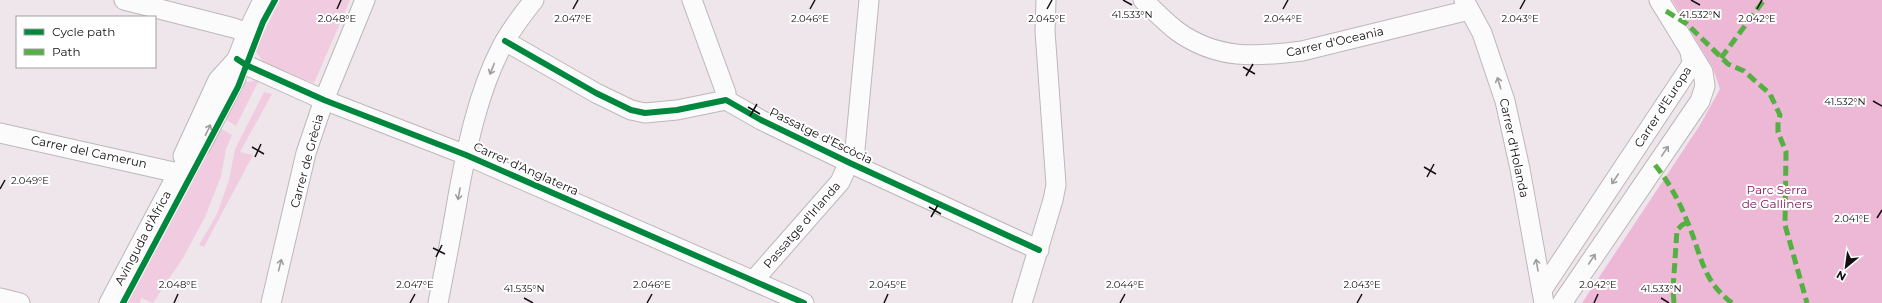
<svg xmlns="http://www.w3.org/2000/svg" width="1882" height="303" font-family="Montserrat,sans-serif">
  <style>
    .green { fill: #f1cce0 }
    .forest { fill: #edb8d5 }
    .lines { fill: none; stroke-linecap: round; stroke-linejoin: round }
    .street-casing { stroke: #bdb7ba; stroke-width: 21 }
    .street { stroke: #fcfbfc; stroke-width: 19 }
    .quiet { stroke: #55b044; stroke-width: 5; stroke-dasharray: 10 5; stroke-linecap: butt }
    .cycleway-casing { stroke: #fff; stroke-width: 8 }
    .cycleway { stroke: #00873e; stroke-width: 6 }
    .oneway { stroke: #9f9d9e }
    .ticks { fill: none; stroke: #140f12; stroke-width: 1.5 }
    .labels { text-anchor: middle; stroke-width: 4; stroke-linejoin: round; paint-order: stroke }
    .street-label { font-size: 12px; fill: #140f12; stroke: #fff }
    .park-label { font-size: 12px; fill: #81185d; stroke: #fff }
    .ticks-label { font-size: 10px; text-anchor: middle; fill: #140f12; stroke: #fff; stroke-width: 4; stroke-linejoin: round; paint-order: stroke }
  </style>
  <rect width="100%" height="100%" fill="#eee6ea"/>
  <g class="green">
    <path d="M280 0H350L314 83 264 63 255 50Z"/>
    <path d="M259 80 236 126 225 119 245 82Z"/>
    <path d="M264 92 272 94 240 152 253 155 204 247 199 245 217 214 229 180 235 149Z"/>
    <path d="M220 128 232 135 226 149 221 176 205 217 183 258 153 303 141 298 140 303H125L186 185Z"/>
  </g>
  <path class="forest" d="M1672 0H1882V303H1582L1700 125 1720 89 1713 68Z"/>
  <g class="lines">
    <defs>
      <g id="street">
        <path d="M124 0 234 28 247 33"/>
        <path d="M692 0 726 93V100"/>
        <path d="M1143 0C1154 10 1165 22 1177 31 1217 60 1256 57 1302 51L1469 10"/>
        <path d="M1464 0 1482 33 1505 101 1520 169 1544 303"/>
        <path d="M505 41 596 93 631 110 645 113 677 110 726 100 761 120 850 163 1039 250"/>
        <path d="M237 59 246 65 324 100 466 155 804 303"/>
        <path d="M0 133 178 173"/>
        <path d="M183 156 218 80 237 59 247 33 263 0"/>
        <path d="M753 281 840 182 855 149 869 0"/>
        <path d="M1542 290 1692 64 1690 51"/>
        <path d="M0 298 20 303"/>
        <path d="M109 303 178 173 202 144 236 78 238 64 237 59"/>
        <path d="M271 303 306 153 324 100 365 0"/>
        <path d="M438 303C445 267 452 232 458 196 467 146 478 93 501 48 510 31 522 15 534 0"/>
        <path d="M1022 303 1053 200 1056 185 1045 31 1046 0"/>
        <path d="M1562 303 1700 101 1705 86 1703 72 1659 0"/>
      </g>
    </defs>
    <use href="#street" class="street-casing"/>
    <use href="#street" class="street"/>
    <g class="quiet">
      <path d="M1666 11 1687 24 1728 64 1744 71 1770 94 1780 115 1778 122V132L1786 152 1785 225 1807 303"/>
      <path d="M1721 58 1764 0"/>
      <path d="M1655 165C1669 182 1679 201 1687 221 1701 252 1701 280 1732 303"/>
      <path d="M1674 303 1673 289 1677 230 1682 225 1688 222"/>
    </g>
    <defs>
      <g id="cycleway">
        <path d="M505 41 596 93 631 110 645 113 677 110 726 100 761 120 850 163 1039 250"/>
        <path d="M237 59 246 65 324 100 466 155 804 303"/>
        <path d="M123 303 238 87 263 22 275 0"/>
      </g>
    </defs>
    <use href="#cycleway" class="cycleway-casing"/>
    <use href="#cycleway" class="cycleway"/>
  </g>
  <defs><path id="oneway-shaft" d="M-6 0H5M1.5-3L5.5 0L1.5 3" fill="none" stroke-width="1.6" stroke-linecap="round" stroke-linejoin="round"/></defs>
  <g class="oneway">
    <use href="#oneway-shaft" transform="translate(492 69) rotate(112)"/>
    <use href="#oneway-shaft" transform="translate(1499 83) rotate(-107)"/>
    <use href="#oneway-shaft" transform="translate(208 130) rotate(-64)"/>
    <use href="#oneway-shaft" transform="translate(1665 151) rotate(-56)"/>
    <use href="#oneway-shaft" transform="translate(1615 179) rotate(124)"/>
    <use href="#oneway-shaft" transform="translate(459 194) rotate(100)"/>
    <use href="#oneway-shaft" transform="translate(1592 259) rotate(-56)"/>
    <use href="#oneway-shaft" transform="translate(280 265) rotate(-76)"/>
    <use href="#oneway-shaft" transform="translate(1537 265) rotate(-100)"/>
  </g>
  <path class="ticks" d="M1123 0 1132 5M1691 0 1700 5M337 9 341 0M573 9 578 0M810 9 815 0M1047 9 1052 0M1283 9 1288 0M1520 9 1525 0M1757 9 1762 0M1243 67 1255 74M1246 76 1253 64M1873 101 1882 106M748 107 760 114M750 116 757 104M252 147 264 154M255 157 261 144M1424 167 1436 174M1427 177 1434 164M0 189 5 180M929 207 941 214M931 217 938 205M1877 218 1882 210M433 248 445 254M436 257 442 245M524 298 533 303M1661 298 1669 303M174 303 178 294M410 303 415 294M647 303 652 294M884 303 888 294M1120 303 1125 294M1357 303 1362 294M1594 303 1598 294"/>
  <g class="labels">
    <g class="street-label">
      <text transform="translate(1335 42) rotate(-13)" y="4">Carrer d'Oceania</text>
      <text transform="translate(1663 107) rotate(-57)" y="4">Carrer d'Europa</text>
      <text transform="translate(821 136) rotate(26)" y="4">Passatge d'Escòcia</text>
      <text transform="translate(1514 148) rotate(78)" y="4">Carrer d'Holanda</text>
      <text transform="translate(89 152) rotate(12)" y="4">Carrer del Camerun</text>
      <text transform="translate(307 161) rotate(-75)" y="4">Carrer de Grècia</text>
      <text transform="translate(526 169) rotate(24)" y="4">Carrer d'Anglaterra</text>
      <text transform="translate(802 225) rotate(-49)" y="4">Passatge d'Irlanda</text>
      <text transform="translate(143 238) rotate(-62)" y="4">Avinguda d'Àfrica</text>
    </g>
    <g class="park-label">
      <text x="1777" y="194">Parc Serra<tspan x="1777" dy="14">de Galliners</tspan></text>
    </g>
  </g>
  <g class="ticks-label">
    <text x="1132" y="18">41.533°N</text>
    <text x="1700" y="18">41.532°N</text>
    <text x="337" y="22">2.048°E</text>
    <text x="573" y="22">2.047°E</text>
    <text x="810" y="22">2.046°E</text>
    <text x="1047" y="22">2.045°E</text>
    <text x="1283" y="22">2.044°E</text>
    <text x="1520" y="22">2.043°E</text>
    <text x="1757" y="22">2.042°E</text>
    <text x="1845" y="105">41.532°N</text>
    <text x="30" y="184">2.049°E</text>
    <text x="1852" y="222">2.041°E</text>
    <text x="178" y="288">2.048°E</text>
    <text x="415" y="288">2.047°E</text>
    <text x="652" y="288">2.046°E</text>
    <text x="888" y="288">2.045°E</text>
    <text x="1125" y="288">2.044°E</text>
    <text x="1362" y="288">2.043°E</text>
    <text x="1598" y="288">2.042°E</text>
    <text x="524" y="292">41.535°N</text>
    <text x="1661" y="292">41.533°N</text>
  </g>
  <rect x="16" y="16" width="140" height="52" fill="#ffffff" stroke="#a19fa0"/>
  <rect x="24" y="29" width="20" height="6" fill="#00873e" stroke="#a19fa0"/>
  <text x="52" y="36" font-size="12" fill="#140f12">Cycle path</text>
  <rect x="24" y="49" width="20" height="6" fill="#55b044" stroke="#a19fa0"/>
  <text x="52" y="56" font-size="12" fill="#140f12">Path</text>
  <g transform="translate(1846 267) rotate(209)" stroke="#ffffff" stroke-width="3" paint-order="stroke">
  <path d="M0-3L7 15L0 10L-7 15Z" fill="#140f12"/>
  <text y="-6" font-size="11" font-weight="bold" text-anchor="middle" fill="#140f12">N</text>
  </g>
</svg>
